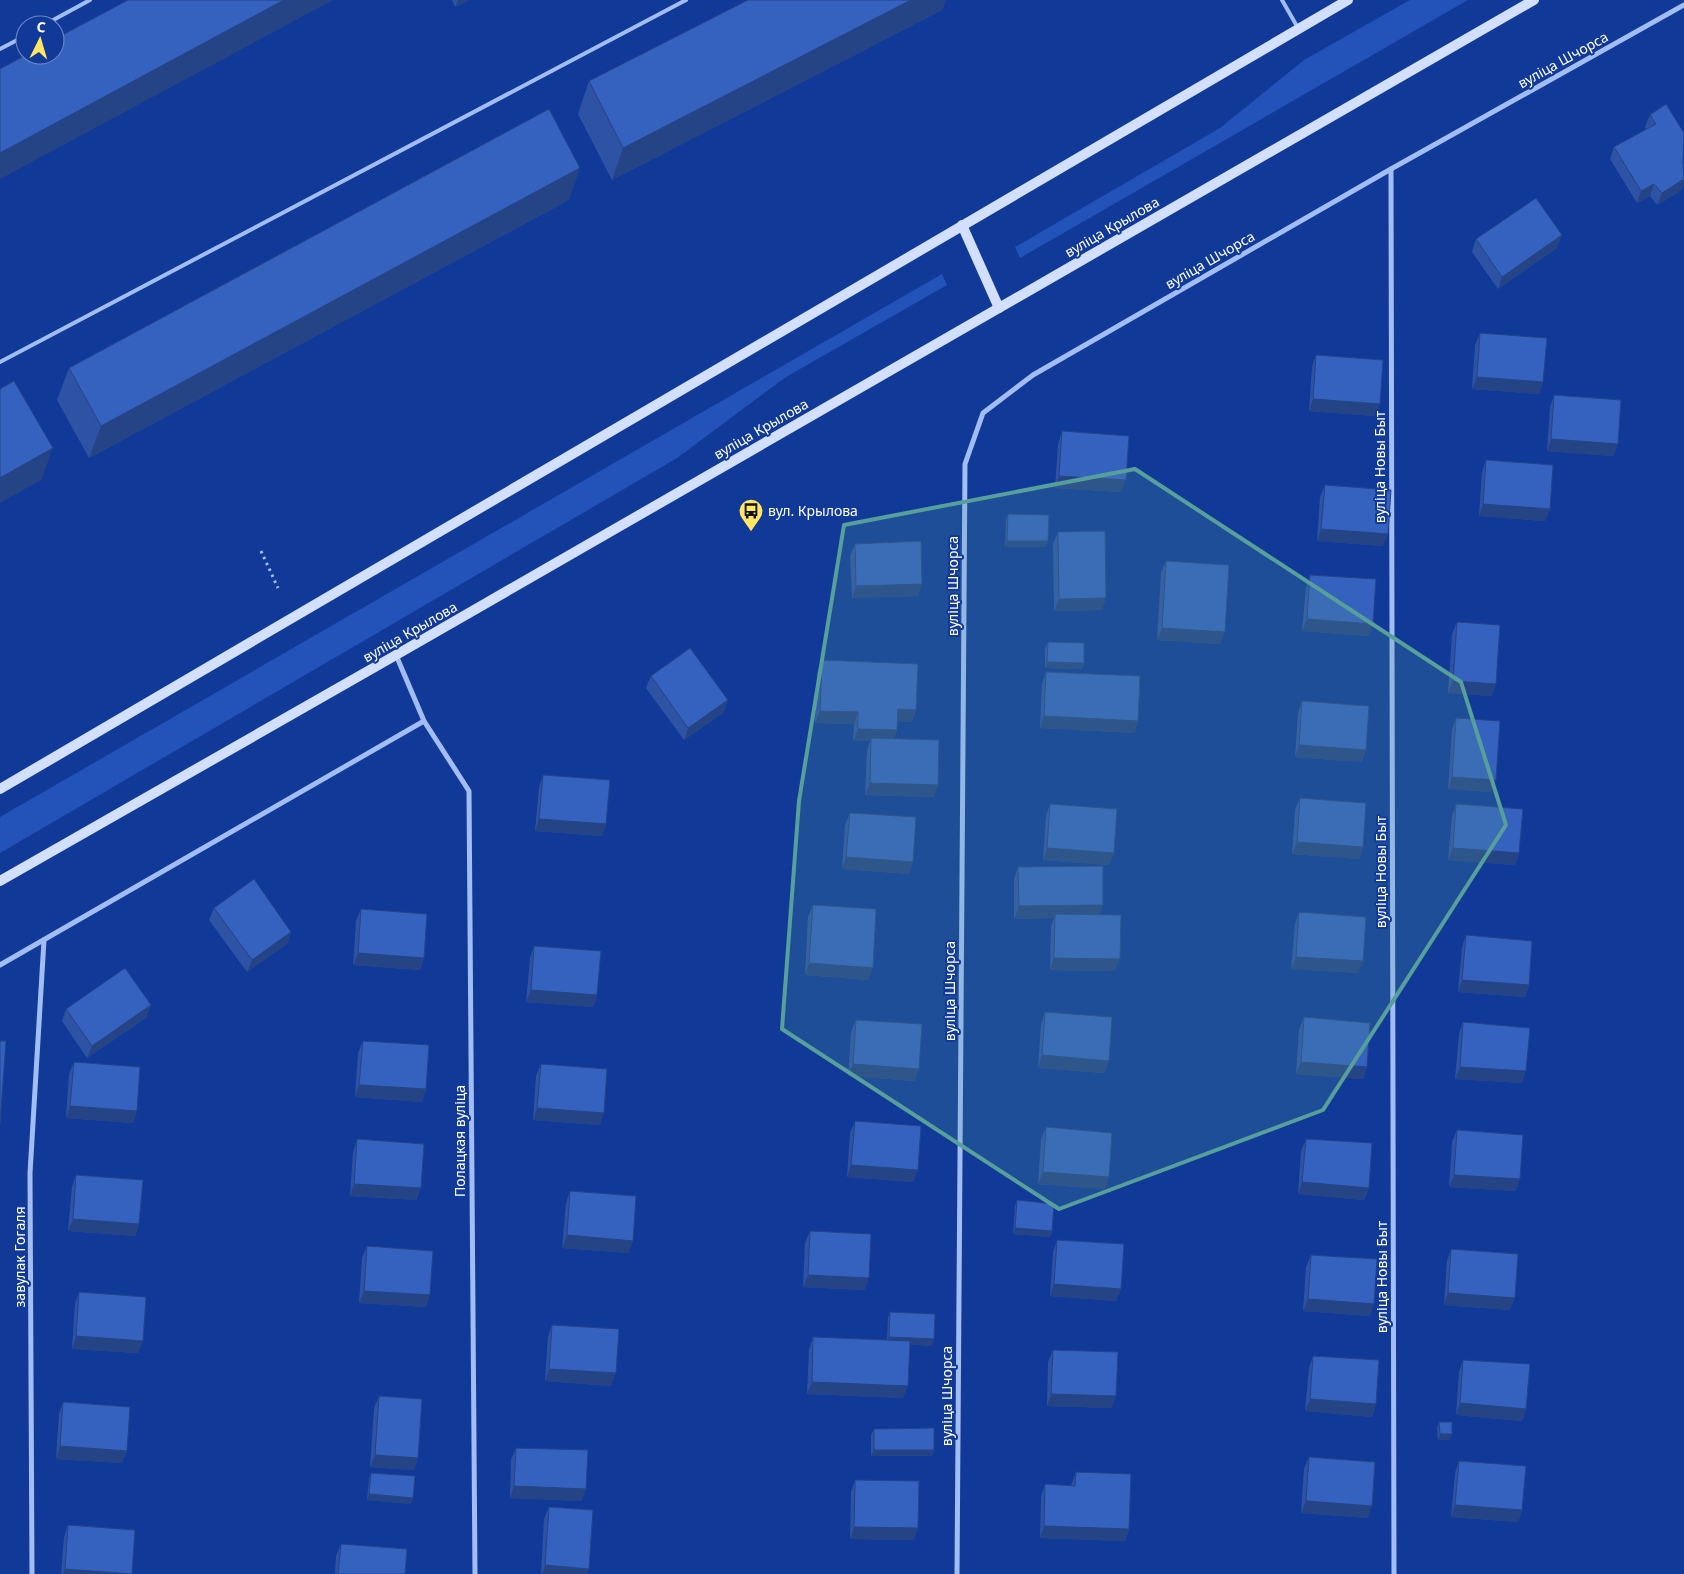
<svg xmlns="http://www.w3.org/2000/svg" width="1684" height="1574" font-family="'Noto Sans',sans-serif">
  <style>
    .green { fill: #2353b8 }
    .lines { fill: none; stroke-linecap: round; stroke-linejoin: round }
    .path { stroke: #a2bdf4; stroke-width: 3; stroke-dasharray: 2.5 4; stroke-linecap: butt }
    .lane { stroke: #a2bdf4; stroke-width: 4 }
    .street { stroke: #a2bdf4; stroke-width: 5 }
    .secondary { stroke: #d2dffd; stroke-width: 10 }
    .wall { fill: #2e53a4 }
    .shaded-wall { fill: #254486 }
    .building { fill: #3561bf; stroke: #254486 }
    .marked { fill: #579f9a; fill-opacity: 0.2; stroke: #579f9a; stroke-width: 4; stroke-linejoin: round }
    .labels { text-anchor: middle; stroke-width: 4; stroke-linejoin: round; paint-order: stroke }
    .street-label { font-size: 14px; fill: #fff; stroke: #113a98 }
    .poi-label { font-size: 14px; fill: #fff; stroke: #113a98; text-anchor: start }
  </style>
  <rect width="100%" height="100%" fill="#113a98"/>
  <g class="green">
    <path d="M1410 0H1468L1020 258 1015 247 1220 128 1304 60Z"/>
    <path d="M942 274 947 285 786 377 677 458 0 853V817Z"/>
  </g>
  <g class="lines">
    <path class="path" d="M261 551 278 588"/>
    <g class="lane">
      <path d="M1282 0 1298 28"/>
      <path d="M44 25 90 0"/>
      <path d="M0 49 25 36"/>
      <path d="M0 362 686 0"/>
    </g>
    <g class="street">
      <path d="M1391 169 1394 1574"/>
      <path d="M396 655 424 721 469 791 475 1574"/>
      <path d="M0 965 424 721"/>
      <path d="M32 1574 30 1173 44 940"/>
      <path d="M957 1574 965 464 983 413 1033 375 1391 169 1684 5"/>
    </g>
    <g class="secondary">
      <path d="M962 225 999 308"/>
      <path d="M0 789 1348 0"/>
      <path d="M0 881 396 655 1534 0"/>
    </g>
  </g>
  <g class="wall">
    <path d="M452 0H469L455 7Z"/>
    <path d="M748 0H946L942 10 612 180 578 114 589 81Z"/>
    <path d="M1650 115 1683 163 1684 166V184L1682 190 1657 205 1650 196 1637 203 1610 159 1614 147 1646 129 1645 127Z"/>
    <path d="M569 200 89 458 57 400 69 368Z"/>
    <path d="M1476 239 1557 248 1498 289 1472 252Z"/>
    <path d="M1480 333 1543 382 1539 394 1472 389 1475 345Z"/>
    <path d="M1316 355 1375 416 1309 411 1312 367Z"/>
    <path d="M1554 395 1618 444 1613 456 1547 451 1550 407Z"/>
    <path d="M1062 431 1121 492 1055 488 1058 444Z"/>
    <path d="M1486 460 1550 509 1545 521 1479 516 1482 472Z"/>
    <path d="M1325 485 1383 546 1317 541 1320 497Z"/>
    <path d="M1008 514 1048 541 1046 547H1005L1006 520Z"/>
    <path d="M1058 532 1102 610 1054 611 1053 544Z"/>
    <path d="M855 544 922 584 918 596 852 598 850 556Z"/>
    <path d="M1166 561 1220 644 1157 640 1161 573Z"/>
    <path d="M1310 575 1369 636 1302 631 1306 587Z"/>
    <path d="M1457 622 1492 696 1448 693 1452 634Z"/>
    <path d="M1048 642 1084 663 1082 669 1045 668V648Z"/>
    <path d="M822 660 916 710 912 722 897 721V730L894 739 934 797 865 795 867 750 870 741H853L854 724 815 723 817 672Z"/>
    <path d="M1046 672 1138 721 1134 733 1040 728 1042 684Z"/>
    <path d="M651 676 724 712 684 740 646 688Z"/>
    <path d="M1302 701 1366 750 1361 762 1295 757 1298 713Z"/>
    <path d="M1456 718 1496 780 1491 792 1448 789 1452 730Z"/>
    <path d="M543 775 606 824 602 836 535 831 539 787Z"/>
    <path d="M1300 798 1363 847 1359 859 1292 854 1295 810Z"/>
    <path d="M1050 804 1114 853 1109 865 1043 860 1046 816Z"/>
    <path d="M1456 804 1519 853 1515 865 1448 860 1452 816Z"/>
    <path d="M850 813 909 874 842 869 845 825Z"/>
    <path d="M1018 867 1100 915 1115 971 1050 970 1051 926 1054 918 1014 919V879Z"/>
    <path d="M813 905 868 980 805 975 808 917Z"/>
    <path d="M214 908 291 932 287 944 247 972 209 920Z"/>
    <path d="M361 909 424 958 420 970 353 965 356 921Z"/>
    <path d="M1299 912 1358 973 1291 969 1295 924Z"/>
    <path d="M1466 935 1529 985 1525 997 1458 992 1462 947Z"/>
    <path d="M534 946 597 995 593 1007 526 1002 530 958Z"/>
    <path d="M66 1009 147 1017 87 1058 62 1021Z"/>
    <path d="M1045 1012 1104 1073 1038 1068 1041 1024Z"/>
    <path d="M1304 1017 1367 1067 1363 1079 1296 1074 1299 1030Z"/>
    <path d="M856 1020 915 1081 848 1076 851 1032Z"/>
    <path d="M1463 1022 1522 1083 1455 1079 1459 1034Z"/>
    <path d="M363 1041 426 1089 422 1102 355 1097 358 1053Z"/>
    <path d="M74 1062 137 1111 133 1123 66 1118 69 1074Z"/>
    <path d="M541 1064 600 1125 533 1120 536 1076Z"/>
    <path d="M855 1121 913 1182 847 1177 850 1133Z"/>
    <path d="M1046 1127 1105 1189 1038 1184 1041 1139Z"/>
    <path d="M1457 1130 1516 1191 1449 1187 1452 1142Z"/>
    <path d="M357 1139 421 1188 416 1200 350 1196 353 1152Z"/>
    <path d="M1306 1139 1369 1188 1364 1200 1298 1194 1301 1151Z"/>
    <path d="M76 1175 139 1224 135 1236 68 1231 72 1187Z"/>
    <path d="M570 1191 629 1253 562 1248 566 1203Z"/>
    <path d="M1017 1200 1052 1231 1050 1237 1013 1234 1015 1206Z"/>
    <path d="M810 1231 865 1290 803 1287 805 1243Z"/>
    <path d="M1057 1240 1121 1289 1116 1301 1050 1296 1053 1252Z"/>
    <path d="M367 1246 426 1307 359 1303 362 1258Z"/>
    <path d="M1451 1249 1510 1310 1444 1305 1447 1261Z"/>
    <path d="M1311 1255 1370 1316 1303 1311 1306 1267Z"/>
    <path d="M79 1292 138 1353 72 1349 75 1304Z"/>
    <path d="M890 1312 932 1346 910 1344 903 1398 807 1394 809 1349 813 1337 887 1340 888 1318Z"/>
    <path d="M552 1325 611 1386 545 1381 548 1337Z"/>
    <path d="M1053 1350 1112 1408 1047 1406 1048 1362Z"/>
    <path d="M1313 1356 1376 1404 1372 1417 1305 1411 1309 1368Z"/>
    <path d="M1463 1360 1526 1409 1522 1421 1456 1415 1459 1372Z"/>
    <path d="M379 1396 418 1458 414 1470 370 1467 374 1408Z"/>
    <path d="M63 1402 127 1451 122 1463 56 1459 59 1414Z"/>
    <path d="M1439 1422 1450 1440H1438L1437 1428Z"/>
    <path d="M874 1429 934 1450 932 1456H871V1435Z"/>
    <path d="M516 1448 582 1501 510 1498 511 1460Z"/>
    <path d="M1309 1457 1368 1518 1301 1513 1304 1469Z"/>
    <path d="M1459 1461 1522 1510 1518 1522 1451 1517 1455 1473Z"/>
    <path d="M1076 1472 1129 1529 1125 1541 1040 1538 1041 1497 1045 1484 1071 1486Z"/>
    <path d="M371 1473 413 1498 411 1504 367 1500 369 1479Z"/>
    <path d="M855 1480 918 1528 913 1540 850 1539 851 1492Z"/>
    <path d="M549 1507 589 1569 587 1574H541L544 1519Z"/>
    <path d="M68 1525 132 1574H61L64 1537Z"/>
    <path d="M341 1544 405 1574H335L336 1556Z"/>
  </g>
  <g class="shaded-wall">
    <path d="M284 0H333L0 179V153Z"/>
    <path d="M458 0H469L455 7Z"/>
    <path d="M911 0H946L942 10 612 180 623 148Z"/>
    <path d="M580 168 569 200 89 458 101 426Z"/>
    <path d="M1684 179V184L1682 190 1657 205 1662 193Z"/>
    <path d="M1654 184 1650 196 1637 203 1641 191Z"/>
    <path d="M1562 235 1557 248 1498 289 1502 277Z"/>
    <path d="M1477 377 1543 382 1539 394 1472 389Z"/>
    <path d="M1313 399 1380 404 1375 416 1309 411Z"/>
    <path d="M1551 439 1618 444 1613 456 1547 451Z"/>
    <path d="M53 448 41 480 0 503V478Z"/>
    <path d="M1059 476 1126 480 1121 492 1055 488Z"/>
    <path d="M1483 504 1550 509 1545 521 1479 516Z"/>
    <path d="M1321 529 1388 534 1383 546 1317 541Z"/>
    <path d="M1007 541H1048L1046 547H1005Z"/>
    <path d="M922 584 918 596 852 598 856 586Z"/>
    <path d="M1106 598 1102 610 1054 611 1059 599Z"/>
    <path d="M1307 619 1373 624 1369 636 1302 631Z"/>
    <path d="M1162 628 1225 632 1220 644 1157 640Z"/>
    <path d="M1047 662 1084 663 1082 669 1045 668Z"/>
    <path d="M1453 681 1496 684 1492 696 1448 693Z"/>
    <path d="M728 700 724 712 684 740 688 728Z"/>
    <path d="M898 709 916 710 912 722 893 721Z"/>
    <path d="M820 711 858 712 854 724 815 723Z"/>
    <path d="M1044 716 1138 721 1134 733 1040 728Z"/>
    <path d="M858 729 897 730 893 742 871 738 870 741H853Z"/>
    <path d="M1299 745 1366 750 1361 762 1295 757Z"/>
    <path d="M1452 777 1496 780 1491 792 1448 789Z"/>
    <path d="M870 783 938 785 934 797 865 795Z"/>
    <path d="M539 819 606 824 602 836 535 831Z"/>
    <path d="M1297 842 1363 847 1359 859 1292 854Z"/>
    <path d="M1047 848 1114 853 1109 865 1043 860Z"/>
    <path d="M1453 848 1519 853 1515 865 1448 860Z"/>
    <path d="M846 857 913 862 909 874 842 869Z"/>
    <path d="M1103 905 1099 917 1055 914 1054 918 1014 919 1019 906Z"/>
    <path d="M291 932 287 944 247 972 252 960Z"/>
    <path d="M358 953 424 958 420 970 353 965Z"/>
    <path d="M1296 957 1363 961 1358 973 1291 969Z"/>
    <path d="M1054 958 1120 959 1115 971 1050 970Z"/>
    <path d="M809 963 873 968 868 980 805 975Z"/>
    <path d="M1462 980 1529 985 1525 997 1458 992Z"/>
    <path d="M531 990 597 995 593 1007 526 1002Z"/>
    <path d="M151 1005 147 1017 87 1058 92 1046Z"/>
    <path d="M1042 1055 1109 1061 1104 1073 1038 1068Z"/>
    <path d="M1301 1062 1367 1067 1363 1079 1296 1074Z"/>
    <path d="M853 1064 919 1069 915 1081 848 1076Z"/>
    <path d="M1460 1067 1526 1071 1522 1083 1455 1079Z"/>
    <path d="M359 1085 426 1089 422 1102 355 1097Z"/>
    <path d="M70 1106 137 1111 133 1123 66 1118Z"/>
    <path d="M537 1108 604 1113 600 1125 533 1120Z"/>
    <path d="M851 1165 918 1170 913 1182 847 1177Z"/>
    <path d="M1043 1172 1109 1177 1105 1189 1038 1184Z"/>
    <path d="M1454 1175 1520 1179 1516 1191 1449 1187Z"/>
    <path d="M1302 1182 1369 1188 1364 1200 1298 1194Z"/>
    <path d="M354 1184 421 1188 416 1200 350 1196Z"/>
    <path d="M73 1219 139 1224 135 1236 68 1231Z"/>
    <path d="M1015 1228 1052 1231 1050 1237 1013 1234Z"/>
    <path d="M567 1235 633 1241 629 1253 562 1248Z"/>
    <path d="M808 1275 869 1278 865 1290 803 1287Z"/>
    <path d="M1054 1284 1121 1289 1116 1301 1050 1296Z"/>
    <path d="M364 1291 430 1295 426 1307 359 1303Z"/>
    <path d="M1448 1293 1515 1298 1510 1310 1444 1305Z"/>
    <path d="M1308 1299 1374 1304 1370 1316 1303 1311Z"/>
    <path d="M76 1336 143 1341 138 1353 72 1349Z"/>
    <path d="M889 1337 934 1339 932 1346 887 1343Z"/>
    <path d="M549 1369 616 1373 611 1386 545 1381Z"/>
    <path d="M812 1382 908 1386 903 1398 807 1394Z"/>
    <path d="M1051 1394 1116 1396 1112 1408 1047 1406Z"/>
    <path d="M1310 1399 1376 1404 1372 1417 1305 1411Z"/>
    <path d="M1460 1403 1526 1409 1522 1421 1456 1415Z"/>
    <path d="M1440 1434H1452L1450 1440H1438Z"/>
    <path d="M60 1446 127 1451 122 1463 56 1459Z"/>
    <path d="M874 1450H934L932 1456H871Z"/>
    <path d="M375 1455 418 1458 414 1470 370 1467Z"/>
    <path d="M514 1486 586 1489 582 1501 510 1498Z"/>
    <path d="M369 1494 413 1498 411 1504 367 1500Z"/>
    <path d="M1306 1501 1372 1506 1368 1518 1301 1513Z"/>
    <path d="M1455 1505 1522 1510 1518 1522 1451 1517Z"/>
    <path d="M1044 1526 1129 1529 1125 1541 1040 1538Z"/>
    <path d="M854 1527 918 1528 913 1540 850 1539Z"/>
    <path d="M545 1565 589 1569 587 1574H542Z"/>
    <path d="M65 1569 132 1574H63Z"/>
  </g>
  <g class="building">
    <path d="M128 0H284L0 153V69L26 55H55V39Z"/>
    <path d="M748 0H911L623 148 589 81Z"/>
    <path d="M1666 104 1684 133 1683 163 1684 179 1662 193 1654 184 1641 191 1614 147 1656 124 1650 115Z"/>
    <path d="M549 109 580 168 101 426 69 368Z"/>
    <path d="M1536 198 1562 235 1502 277 1476 239Z"/>
    <path d="M1480 333 1547 338 1543 382 1477 377Z"/>
    <path d="M1316 355 1383 360 1380 404 1313 399Z"/>
    <path d="M14 381 53 448 0 478V389Z"/>
    <path d="M1554 395 1621 400 1618 444 1551 439Z"/>
    <path d="M1062 431 1129 436 1126 480 1059 476Z"/>
    <path d="M1486 460 1553 465 1550 509 1483 504Z"/>
    <path d="M1325 485 1391 490 1388 534 1321 529Z"/>
    <path d="M1008 514 1049 515 1048 541H1007Z"/>
    <path d="M1105 531 1106 598 1059 599 1058 532Z"/>
    <path d="M921 541 922 584 856 586 855 544Z"/>
    <path d="M1166 561 1229 565 1225 632 1162 628Z"/>
    <path d="M1310 575 1376 579 1373 624 1307 619Z"/>
    <path d="M1457 622 1500 625 1496 684 1453 681Z"/>
    <path d="M1048 642 1084 643V663L1047 662Z"/>
    <path d="M690 648 728 700 688 728 651 676Z"/>
    <path d="M822 660 918 664 916 710 898 709 897 730 858 729V712L820 711Z"/>
    <path d="M1046 672 1140 676 1138 721 1044 716Z"/>
    <path d="M1302 701 1369 706 1366 750 1299 745Z"/>
    <path d="M1456 718 1500 721 1496 780 1452 777Z"/>
    <path d="M871 738 939 740 938 785 870 783Z"/>
    <path d="M543 775 610 780 606 824 539 819Z"/>
    <path d="M1300 798 1366 803 1363 847 1297 842Z"/>
    <path d="M1050 804 1117 809 1114 853 1047 848Z"/>
    <path d="M1456 804 1523 809 1519 853 1453 848Z"/>
    <path d="M850 813 916 817 913 862 846 857Z"/>
    <path d="M1103 866V905L1019 906 1018 867Z"/>
    <path d="M254 879 291 932 252 960 214 908Z"/>
    <path d="M813 905 876 909 873 968 809 963Z"/>
    <path d="M361 909 427 914 424 958 358 953Z"/>
    <path d="M1299 912 1366 917 1363 961 1296 957Z"/>
    <path d="M1055 914 1121 915 1120 959 1054 958Z"/>
    <path d="M1466 935 1532 941 1529 985 1462 980Z"/>
    <path d="M534 946 601 951 597 995 531 990Z"/>
    <path d="M125 968 151 1005 92 1046 66 1009Z"/>
    <path d="M1045 1012 1112 1017 1109 1061 1042 1055Z"/>
    <path d="M1304 1017 1370 1023 1367 1067 1301 1062Z"/>
    <path d="M856 1020 922 1024 919 1069 853 1064Z"/>
    <path d="M1463 1022 1530 1028 1526 1071 1460 1067Z"/>
    <path d="M0 1041H6L0 1124Z"/>
    <path d="M363 1041 429 1045 426 1089 359 1085Z"/>
    <path d="M74 1062 140 1067 137 1111 70 1106Z"/>
    <path d="M541 1064 607 1069 604 1113 537 1108Z"/>
    <path d="M855 1121 921 1126 918 1170 851 1165Z"/>
    <path d="M1046 1127 1112 1133 1109 1177 1043 1172Z"/>
    <path d="M1457 1130 1523 1135 1520 1179 1454 1175Z"/>
    <path d="M357 1139 424 1144 421 1188 354 1184Z"/>
    <path d="M1306 1139 1372 1143 1369 1188 1302 1182Z"/>
    <path d="M76 1175 143 1180 139 1224 73 1219Z"/>
    <path d="M570 1191 636 1196 633 1241 567 1235Z"/>
    <path d="M1017 1200 1054 1204 1052 1231 1015 1228Z"/>
    <path d="M810 1231 871 1234 869 1278 808 1275Z"/>
    <path d="M1057 1240 1124 1244 1121 1289 1054 1284Z"/>
    <path d="M367 1246 433 1251 430 1295 364 1291Z"/>
    <path d="M1451 1249 1518 1254 1515 1298 1448 1293Z"/>
    <path d="M1311 1255 1377 1259 1374 1304 1308 1299Z"/>
    <path d="M79 1292 146 1297 143 1341 76 1336Z"/>
    <path d="M890 1312 935 1314 934 1339 889 1337Z"/>
    <path d="M552 1325 619 1329 616 1373 549 1369Z"/>
    <path d="M813 1337 910 1341 908 1386 812 1382Z"/>
    <path d="M1053 1350 1118 1352 1116 1396 1051 1394Z"/>
    <path d="M1313 1356 1379 1360 1376 1404 1310 1399Z"/>
    <path d="M1463 1360 1530 1364 1526 1409 1460 1403Z"/>
    <path d="M379 1396 422 1399 418 1458 375 1455Z"/>
    <path d="M63 1402 130 1407 127 1451 60 1446Z"/>
    <path d="M1439 1422H1452V1434H1440Z"/>
    <path d="M934 1428V1450H874V1429Z"/>
    <path d="M516 1448 588 1450 586 1489 514 1486Z"/>
    <path d="M1309 1457 1375 1462 1372 1506 1306 1501Z"/>
    <path d="M1459 1461 1526 1466 1522 1510 1455 1505Z"/>
    <path d="M1076 1472 1131 1474 1129 1529 1044 1526 1045 1484 1075 1486Z"/>
    <path d="M371 1473 415 1476 413 1498 369 1494Z"/>
    <path d="M855 1480 919 1481 918 1528 854 1527Z"/>
    <path d="M549 1507 593 1510 589 1569 545 1565Z"/>
    <path d="M68 1525 135 1530 132 1574 65 1569Z"/>
    <path d="M341 1544 407 1549 405 1574H338Z"/>
  </g>
  <path class="marked" d="M1135 469 1461 682 1506 825 1323 1110 1059 1209 782 1029 799 801 844 525Z"/>
  <defs>
    <symbol id="bus-pin" viewBox="-11 -11 22 30"><path d="M0 17L-7.5 6A9.5 9.5 0 1 1 7.5 6Z" fill="#ffe765" stroke="#113a98"/><path d="M-5-6H5V4H4V6H2V4H-2V6H-4V4H-5ZM-3.5-4V0h7V-4ZM-3.5 1.2v1.5H-2V1.2ZM2 1.2v1.5H3.5V1.2Z" fill="#111"/></symbol>
  </defs>
  <g fill-rule="evenodd">
    <use href="#bus-pin" x="737" y="497" width="28" height="38"/>
  </g>
  <g class="labels">
    <g class="street-label">
      <text transform="translate(1563 60) rotate(-29)" y="5">вуліца Шчорса</text>
      <text transform="translate(1112 227) rotate(-30)" y="5">вуліца Крылова</text>
      <text transform="translate(1210 260) rotate(-30)" y="5">вуліца Шчорса</text>
      <text transform="translate(761 429) rotate(-30)" y="5">вуліца Крылова</text>
      <text transform="translate(1380 467) rotate(-90)" y="5">вуліца Новы Быт</text>
      <text transform="translate(953 586) rotate(-90)" y="5">вуліца Шчорса</text>
      <text transform="translate(410 632) rotate(-30)" y="5">вуліца Крылова</text>
      <text transform="translate(1381 872) rotate(-90)" y="5">вуліца Новы Быт</text>
      <text transform="translate(950 991) rotate(-90)" y="5">вуліца Шчорса</text>
      <text transform="translate(460 1141) rotate(-90)" y="5">Полацкая вуліца</text>
      <text transform="translate(20 1257) rotate(-90)" y="5">завулак Гогаля</text>
      <text transform="translate(1382 1277) rotate(-90)" y="5">вуліца Новы Быт</text>
      <text transform="translate(947 1396) rotate(-90)" y="5">вуліца Шчорса</text>
    </g>
    <g class="poi-label">
      <text x="768" y="516">вул. Крылова</text>
    </g>
  </g>
  <g transform="translate(40 40) rotate(5)"><circle r="24" fill="#113a98" stroke="#7089c1"/>
  <path d="M0-4L9 19L0 12L-9 19Z" fill="#ffe765"/>
  <text y="-8" font-size="14" font-weight="bold" text-anchor="middle" fill="#ffffff">С</text>
  </g>
</svg>
